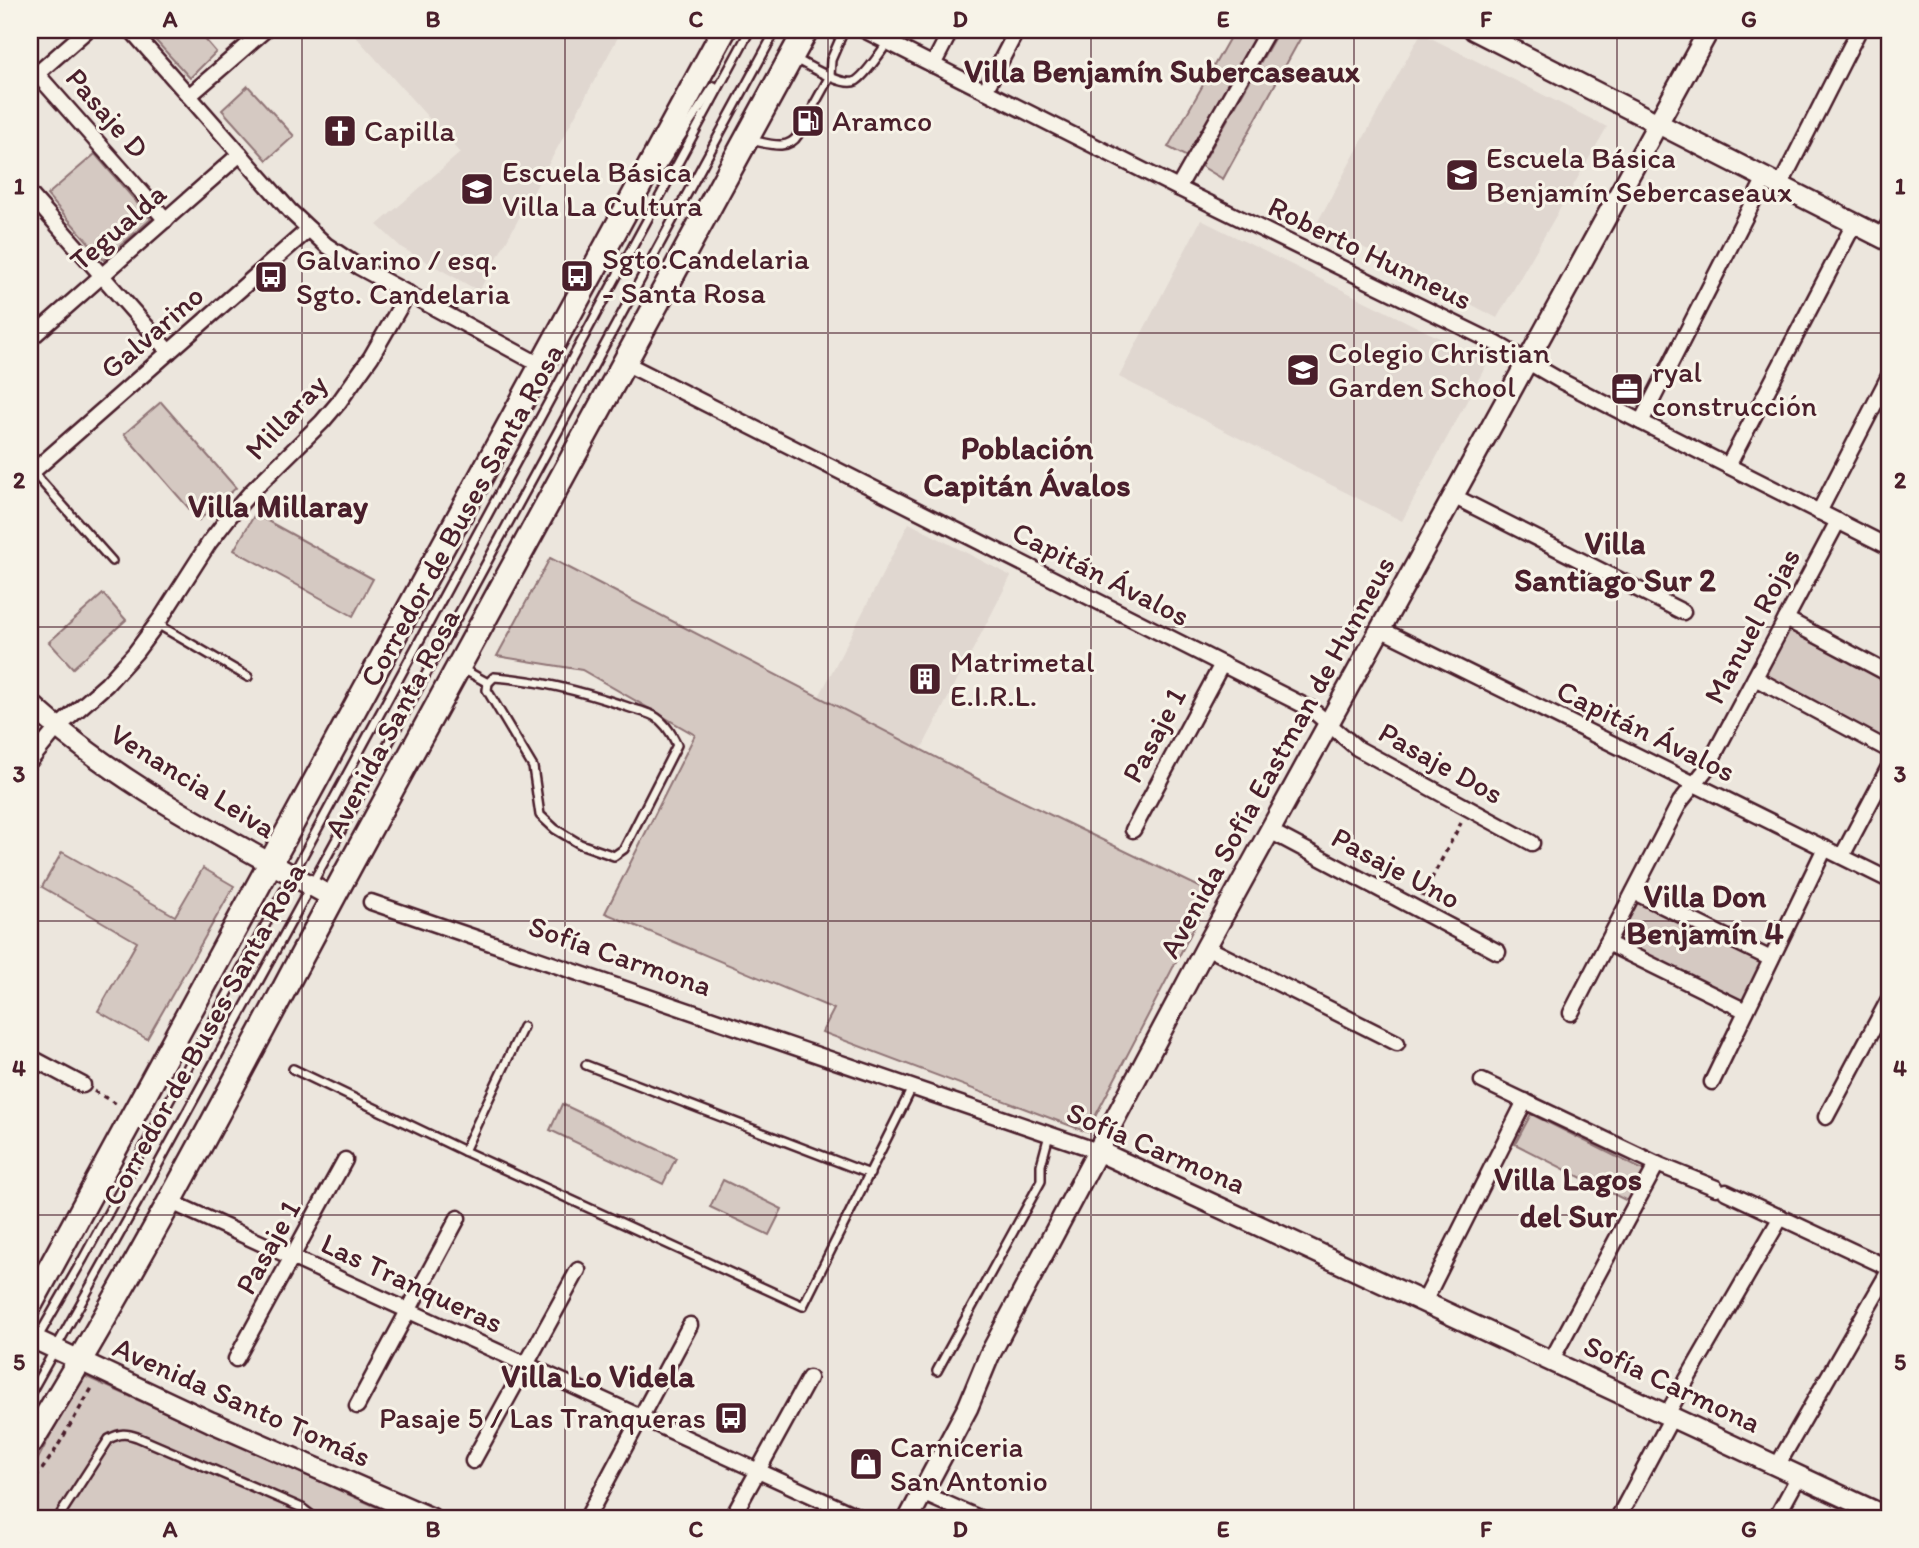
<svg xmlns="http://www.w3.org/2000/svg" width="1919" height="1548" font-family="Itim,sans-serif">
  <style>
    .built { fill: #e0d7d0 }
    .green { fill: #d5c9c2; stroke: #907476; stroke-width: 2 }
    .lines { fill: none; stroke-linecap: round; stroke-linejoin: round }
    .lane-casing { stroke: #4a1f2b; stroke-width: 12 }
    .street-casing { stroke: #4a1f2b; stroke-width: 19 }
    .secondary-casing { stroke: #4a1f2b; stroke-width: 24 }
    .primary-casing { stroke: #4a1f2b; stroke-width: 28 }
    .path { stroke: #4a1f2b; stroke-width: 3.5; stroke-dasharray: 5 5; stroke-linecap: butt }
    .lane { stroke: #f7f3e8; stroke-width: 7 }
    .street { stroke: #f7f3e8; stroke-width: 14 }
    .secondary { stroke: #f7f3e8; stroke-width: 19 }
    .primary { stroke: #f7f3e8; stroke-width: 23 }
    .grid { fill: none; stroke: #4a1f2b; stroke-width: 2; stroke-opacity: 0.55 }
    .labels { text-anchor: middle; stroke-width: 6; stroke-linejoin: round; paint-order: stroke }
    .street-label { font-size: 30px; fill: #4a1f2b; stroke: #f7f3e8 }
    .poi-label { font-size: 30px; fill: #4a1f2b; stroke: #f7f3e8; text-anchor: start }
    .neighbourhood-label { font-size: 32px; font-weight: bold; fill: #4a1f2b; stroke: #f7f3e8 }
    .neatline { fill: none; stroke: #4a1f2b; stroke-width: 2.5 }
    .grid-label { font-size: 23px; text-anchor: middle; font-weight: bold; fill: #4a1f2b }
  </style>
  <rect width="100%" height="100%" fill="#ece6dd"/>
  <filter id="ink" filterUnits="userSpaceOnUse"><feTurbulence type="fractalNoise" baseFrequency=".0143" numOctaves="2"/><feDisplacementMap in="SourceGraphic" scale="14" xChannelSelector="R" yChannelSelector="G"/><feConvolveMatrix kernelMatrix="1 2 1 2 8 2 1 2 1" color-interpolation-filters="sRGB"/></filter>
  <g filter="url(#ink)">
    <g class="built">
      <path d="M350 30H622L479 291 402 248 377 225 460 153Z"/>
      <path d="M1421 33 1607 127 1497 318 1317 223Z"/>
      <path d="M1201 220 1488 362 1402 521 1119 377Z"/>
      <path d="M909 523 1011 576 921 750 819 697Z"/>
    </g>
    <g class="green">
      <path d="M146 30H197L216 52 190 78Z"/>
      <path d="M1234 30H1262L1187 157 1168 147Z"/>
      <path d="M1279 30H1305L1223 179 1201 166Z"/>
      <path d="M248 86 294 136 267 160 222 110Z"/>
      <path d="M95 154 151 219 104 260 47 195Z"/>
      <path d="M161 402 236 488 199 520 124 434Z"/>
      <path d="M255 514 373 579 353 616 234 550Z"/>
      <path d="M550 558 1005 793 1212 893 1087 1132 822 1032 834 1009 605 913 695 735 582 670 497 656Z"/>
      <path d="M103 594 126 620 73 668 49 642Z"/>
      <path d="M1789 630 1889 683V745L1763 679Z"/>
      <path d="M62 852 175 916 203 868 234 886 147 1039 98 1011 137 942 42 887Z"/>
      <path d="M1638 902 1765 962 1744 1005 1616 944Z"/>
      <path d="M562 1104 676 1158 663 1184 550 1130Z"/>
      <path d="M1531 1114 1647 1172 1631 1203 1515 1144Z"/>
      <path d="M723 1180 782 1209 769 1235 710 1207Z"/>
      <path d="M82 1375 401 1518H30V1474Z"/>
    </g>
    <g class="lines">
      <defs>
        <g id="lane">
          <path d="M795 59C808 65 843 88 856 81 867 74 880 53 888 42"/>
          <path d="M814 105 830 76 831 60 844 30"/>
          <path d="M750 140C767 143 788 152 798 135"/>
          <path d="M661 167 714 86"/>
          <path d="M33 472 112 561"/>
          <path d="M157 624 248 677"/>
          <path d="M461 668 488 683"/>
          <path d="M494 677C537 680 581 691 622 705 632 709 644 711 654 716 665 722 672 734 677 745L624 849 614 856 580 844 555 829 540 815 533 767 487 690 488 683Z"/>
          <path d="M586 1065 870 1174"/>
          <path d="M293 1069 464 1151 803 1306 912 1088"/>
          <path d="M464 1151 523 1027"/>
          <path d="M30 1351 83 1259 292 876 750 30"/>
          <path d="M937 1371 1041 1181V1165L1049 1135"/>
          <path d="M30 1394 142 1194 330 851 776 30"/>
          <path d="M58 1518 109 1439C120 1433 126 1433 137 1437L302 1508 315 1518"/>
        </g>
        <g id="street">
          <path d="M131 30 290 211 326 245 359 267 542 366"/>
          <path d="M864 30 1178 188 1497 344 1561 381 1641 422 1889 547"/>
          <path d="M933 65 951 30"/>
          <path d="M37 74 166 220"/>
          <path d="M31 79 87 30"/>
          <path d="M985 91 1017 30"/>
          <path d="M189 96 265 30"/>
          <path d="M1780 186 1859 30"/>
          <path d="M1178 188 1268 30"/>
          <path d="M30 194 169 352"/>
          <path d="M1882 237 1889 223"/>
          <path d="M30 339 240 154"/>
          <path d="M623 362 1311 709 1357 748 1532 843"/>
          <path d="M1641 422 1765 178"/>
          <path d="M1728 466 1854 224"/>
          <path d="M30 474 309 229"/>
          <path d="M1453 496 1683 612"/>
          <path d="M1819 512 1889 376"/>
          <path d="M1786 619 1889 674"/>
          <path d="M1380 629 1889 880"/>
          <path d="M1755 678 1889 750"/>
          <path d="M30 761 57 728 107 684 135 653 161 618 209 543 229 517 251 492 322 422 339 402 371 357 408 293"/>
          <path d="M1133 830 1222 664"/>
          <path d="M1270 831 1498 952"/>
          <path d="M1842 856 1889 767"/>
          <path d="M1634 892 1771 959"/>
          <path d="M371 902 1098 1151"/>
          <path d="M1607 943 1746 1011"/>
          <path d="M1206 947 1397 1043"/>
          <path d="M1571 1013 1680 802 1707 768 1838 521"/>
          <path d="M30 1057 83 1085"/>
          <path d="M1482 1081 1657 1164 1716 1188"/>
          <path d="M1712 1082 1825 848"/>
          <path d="M1826 1117 1889 999"/>
          <path d="M1726 1192 1889 1268"/>
          <path d="M169 1201 861 1518"/>
          <path d="M1424 1302 1525 1101"/>
          <path d="M236 1359 345 1160"/>
          <path d="M1551 1361 1657 1164"/>
          <path d="M357 1406 458 1218"/>
          <path d="M1667 1414 1781 1217"/>
          <path d="M473 1461 578 1270"/>
          <path d="M1777 1466 1889 1271"/>
          <path d="M922 1493 979 1518"/>
          <path d="M589 1514 690 1325"/>
          <path d="M732 1518 809 1378"/>
          <path d="M1618 1518 1672 1417"/>
          <path d="M1776 1518 1799 1476"/>
        </g>
        <g id="secondary">
          <path d="M1474 30 1889 241"/>
          <path d="M30 703C117 785 229 839 333 898"/>
          <path d="M1098 1151 1889 1518"/>
          <path d="M30 1337 211 1422 431 1518"/>
          <path d="M909 1518 968 1407 989 1356 1206 947 1709 30"/>
        </g>
        <g id="primary">
          <path d="M30 1305 724 30"/>
          <path d="M30 1443C146 1255 247 1057 352 862 503 584 655 308 806 30"/>
        </g>
      </defs>
      <use href="#lane" class="lane-casing"/>
      <use href="#street" class="street-casing"/>
      <use href="#secondary" class="secondary-casing"/>
      <use href="#primary" class="primary-casing"/>
      <g class="path">
        <path d="M1422 897 1461 823"/>
        <path d="M94 1091 118 1105"/>
        <path d="M30 1486 53 1454 92 1388 90 1386"/>
      </g>
      <use href="#lane" class="lane"/>
      <use href="#street" class="street"/>
      <use href="#secondary" class="secondary"/>
      <use href="#primary" class="primary"/>
    </g>
  </g>
  <path class="grid" d="M302 30V1518M565 30V1518M828 30V1518M1091 30V1518M1354 30V1518M1617 30V1518M30 333H1889M30 627H1889M30 921H1889M30 1215H1889"/>
  <defs>
    <symbol id="fuel-square" viewBox="-11 -11 22 22"><rect x="-9" y="-9" width="18" height="18" rx="4" fill="#4a1f2b" stroke="#f7f3e8"/><path d="M-5.5-6h7V0h2V4h1.3V-2.5L3-4.5l.8-.8L6-3V5H2.5V1h-1V6h-7ZM-4.2-4.7v3.2H.2V-4.7Z" fill="#fff"/></symbol>
    <symbol id="church-square" viewBox="-11 -11 22 22"><rect x="-9" y="-9" width="18" height="18" rx="4" fill="#4a1f2b" stroke="#f7f3e8"/><path d="M-1.2-6h2.4v3.5h3.3v2.4h-3.3V6h-2.4V-.1h-3.3v-2.4h3.3Z" fill="#fff"/></symbol>
    <symbol id="school-square" viewBox="-11 -11 22 22"><rect x="-9" y="-9" width="18" height="18" rx="4" fill="#4a1f2b" stroke="#f7f3e8"/><path d="M0-5L7-2L0 1L-7-2ZM-4 1L0 2.5L4 1V4Q0 6-4 4Z" fill="#fff"/></symbol>
    <symbol id="bus-square" viewBox="-11 -11 22 22"><rect x="-9" y="-9" width="18" height="18" rx="4" fill="#4a1f2b" stroke="#f7f3e8"/><path d="M-5-6H5V4H4V6H2V4H-2V6H-4V4H-5ZM-3.5-4V0h7V-4ZM-3.5 1.2v1.5H-2V1.2ZM2 1.2v1.5H3.5V1.2Z" fill="#fff"/></symbol>
    <symbol id="office-square" viewBox="-11 -11 22 22"><rect x="-9" y="-9" width="18" height="18" rx="4" fill="#4a1f2b" stroke="#f7f3e8"/><path d="M-6-3h4V-5.5h4V-3h4V5H-6ZM-1-4.5V-3h2v-1.5ZM-6 0V1H6V0Z" fill="#fff"/></symbol>
    <symbol id="building-square" viewBox="-11 -11 22 22"><rect x="-9" y="-9" width="18" height="18" rx="4" fill="#4a1f2b" stroke="#f7f3e8"/><path d="M-4-6H4V6H1V3H-1V6H-4ZM-2.5-4.3h1.7v1.8h-1.7ZM.8-4.3h1.7v1.8H.8ZM-2.5-1h1.7V.8h-1.7ZM.8-1h1.7V.8H.8Z" fill="#fff"/></symbol>
    <symbol id="shop-square" viewBox="-11 -11 22 22"><rect x="-9" y="-9" width="18" height="18" rx="4" fill="#4a1f2b" stroke="#f7f3e8"/><path d="M-5-2.5h2.3a2.7 3.5 0 0 1 5.4 0H5L5.5 6h-11ZM-1.5-2.5h3a1.5 2.3 0 0 0-3 0Z" fill="#fff"/></symbol>
  </defs>
  <g fill-rule="evenodd">
    <use href="#fuel-square" x="789" y="102" width="38" height="38"/>
    <use href="#church-square" x="321" y="112" width="38" height="38"/>
    <use href="#school-square" x="1443" y="156" width="38" height="38"/>
    <use href="#school-square" x="458" y="170" width="38" height="38"/>
    <use href="#bus-square" x="558" y="257" width="38" height="38"/>
    <use href="#bus-square" x="252" y="258" width="38" height="38"/>
    <use href="#school-square" x="1284" y="351" width="38" height="38"/>
    <use href="#office-square" x="1608" y="370" width="38" height="38"/>
    <use href="#building-square" x="906" y="660" width="38" height="38"/>
    <use href="#bus-square" x="712" y="1399" width="38" height="38"/>
    <use href="#shop-square" x="847" y="1445" width="38" height="38"/>
  </g>
  <g class="labels">
    <g class="street-label">
      <text transform="translate(107 113) rotate(49)" y="10">Pasaje D</text>
      <text transform="translate(118 227) rotate(-41)" y="10">Tegualda</text>
      <text transform="translate(1370 253) rotate(26)" y="10">Roberto Hunneus</text>
      <text transform="translate(152 332) rotate(-41)" y="10">Galvarino</text>
      <text transform="translate(286 417) rotate(-47)" y="10">Millaray</text>
      <text transform="translate(462 515) rotate(-61)" y="10">Corredor de Buses Santa Rosa</text>
      <text transform="translate(1101 574) rotate(27)" y="10">Capitán Ávalos</text>
      <text transform="translate(1752 626) rotate(-62)" y="10">Manuel Rojas</text>
      <text transform="translate(392 723) rotate(-62)" y="10">Avenida Santa Rosa</text>
      <text transform="translate(1646 731) rotate(26)" y="10">Capitán Ávalos</text>
      <text transform="translate(1154 735) rotate(-62)" y="10">Pasaje 1</text>
      <text transform="translate(1277 757) rotate(-61)" y="10">Avenida Sofía Eastman de Hunneus</text>
      <text transform="translate(1441 763) rotate(29)" y="10">Pasaje Dos</text>
      <text transform="translate(193 781) rotate(32)" y="10">Venancia Leiva</text>
      <text transform="translate(1396 868) rotate(28)" y="10">Pasaje Uno</text>
      <text transform="translate(620 956) rotate(19)" y="10">Sofía Carmona</text>
      <text transform="translate(204 1034) rotate(-61)" y="10">Corredor de Buses Santa Rosa</text>
      <text transform="translate(1156 1148) rotate(23)" y="10">Sofía Carmona</text>
      <text transform="translate(268 1247) rotate(-61)" y="10">Pasaje 1</text>
      <text transform="translate(412 1283) rotate(25)" y="10">Las Tranqueras</text>
      <text transform="translate(1672 1384) rotate(25)" y="10">Sofía Carmona</text>
      <text transform="translate(242 1402) rotate(24)" y="10">Avenida Santo Tomás</text>
    </g>
    <g class="poi-label">
      <text x="832" y="131">Aramco</text>
      <text x="364" y="141">Capilla</text>
      <text x="1486" y="168">Escuela Básica<tspan x="1486" dy="34">Benjamín Sebercaseaux</tspan></text>
      <text x="502" y="182">Escuela Básica<tspan x="502" dy="34">Villa La Cultura</tspan></text>
      <text x="602" y="269">Sgto.Candelaria<tspan x="602" dy="34">- Santa Rosa</tspan></text>
      <text x="296" y="270">Galvarino / esq.<tspan x="296" dy="34">Sgto. Candelaria</tspan></text>
      <text x="1328" y="363">Colegio Christian<tspan x="1328" dy="34">Garden School</tspan></text>
      <text x="1652" y="382">ryal<tspan x="1652" dy="34">construcción</tspan></text>
      <text x="950" y="672">Matrimetal<tspan x="950" dy="34">E.I.R.L.</tspan></text>
      <text x="706" y="1428" text-anchor="end">Pasaje 5 / Las Tranqueras</text>
      <text x="890" y="1457">Carniceria<tspan x="890" dy="34">San Antonio</tspan></text>
    </g>
    <g class="neighbourhood-label">
      <text x="1162" y="82">Villa Benjamín Subercaseaux</text>
      <text x="1027" y="459">Población<tspan x="1027" dy="37">Capitán Ávalos</tspan></text>
      <text x="278" y="517">Villa Millaray</text>
      <text x="1615" y="554">Villa<tspan x="1615" dy="37">Santiago Sur 2</tspan></text>
      <text x="1705" y="907">Villa Don<tspan x="1705" dy="37">Benjamín 4</tspan></text>
      <text x="1568" y="1190">Villa Lagos<tspan x="1568" dy="37">del Sur</tspan></text>
      <text x="598" y="1387">Villa Lo Videla</text>
    </g>
  </g>
  <rect width="1919" height="1548" fill="none" stroke="#f7f3e8" stroke-width="77"/>
  <rect x="38" y="38" width="1843" height="1472" class="neatline"/>
  <g class="grid-label">
    <text x="170" y="27">A</text>
    <text x="433" y="27">B</text>
    <text x="696" y="27">C</text>
    <text x="960" y="27">D</text>
    <text x="1223" y="27">E</text>
    <text x="1486" y="27">F</text>
    <text x="1749" y="27">G</text>
    <text x="19" y="194">1</text>
    <text x="1900" y="194">1</text>
    <text x="19" y="488">2</text>
    <text x="1900" y="488">2</text>
    <text x="19" y="782">3</text>
    <text x="1900" y="782">3</text>
    <text x="19" y="1076">4</text>
    <text x="1900" y="1076">4</text>
    <text x="19" y="1370">5</text>
    <text x="1900" y="1370">5</text>
    <text x="170" y="1537">A</text>
    <text x="433" y="1537">B</text>
    <text x="696" y="1537">C</text>
    <text x="960" y="1537">D</text>
    <text x="1223" y="1537">E</text>
    <text x="1486" y="1537">F</text>
    <text x="1749" y="1537">G</text>
  </g>
</svg>
